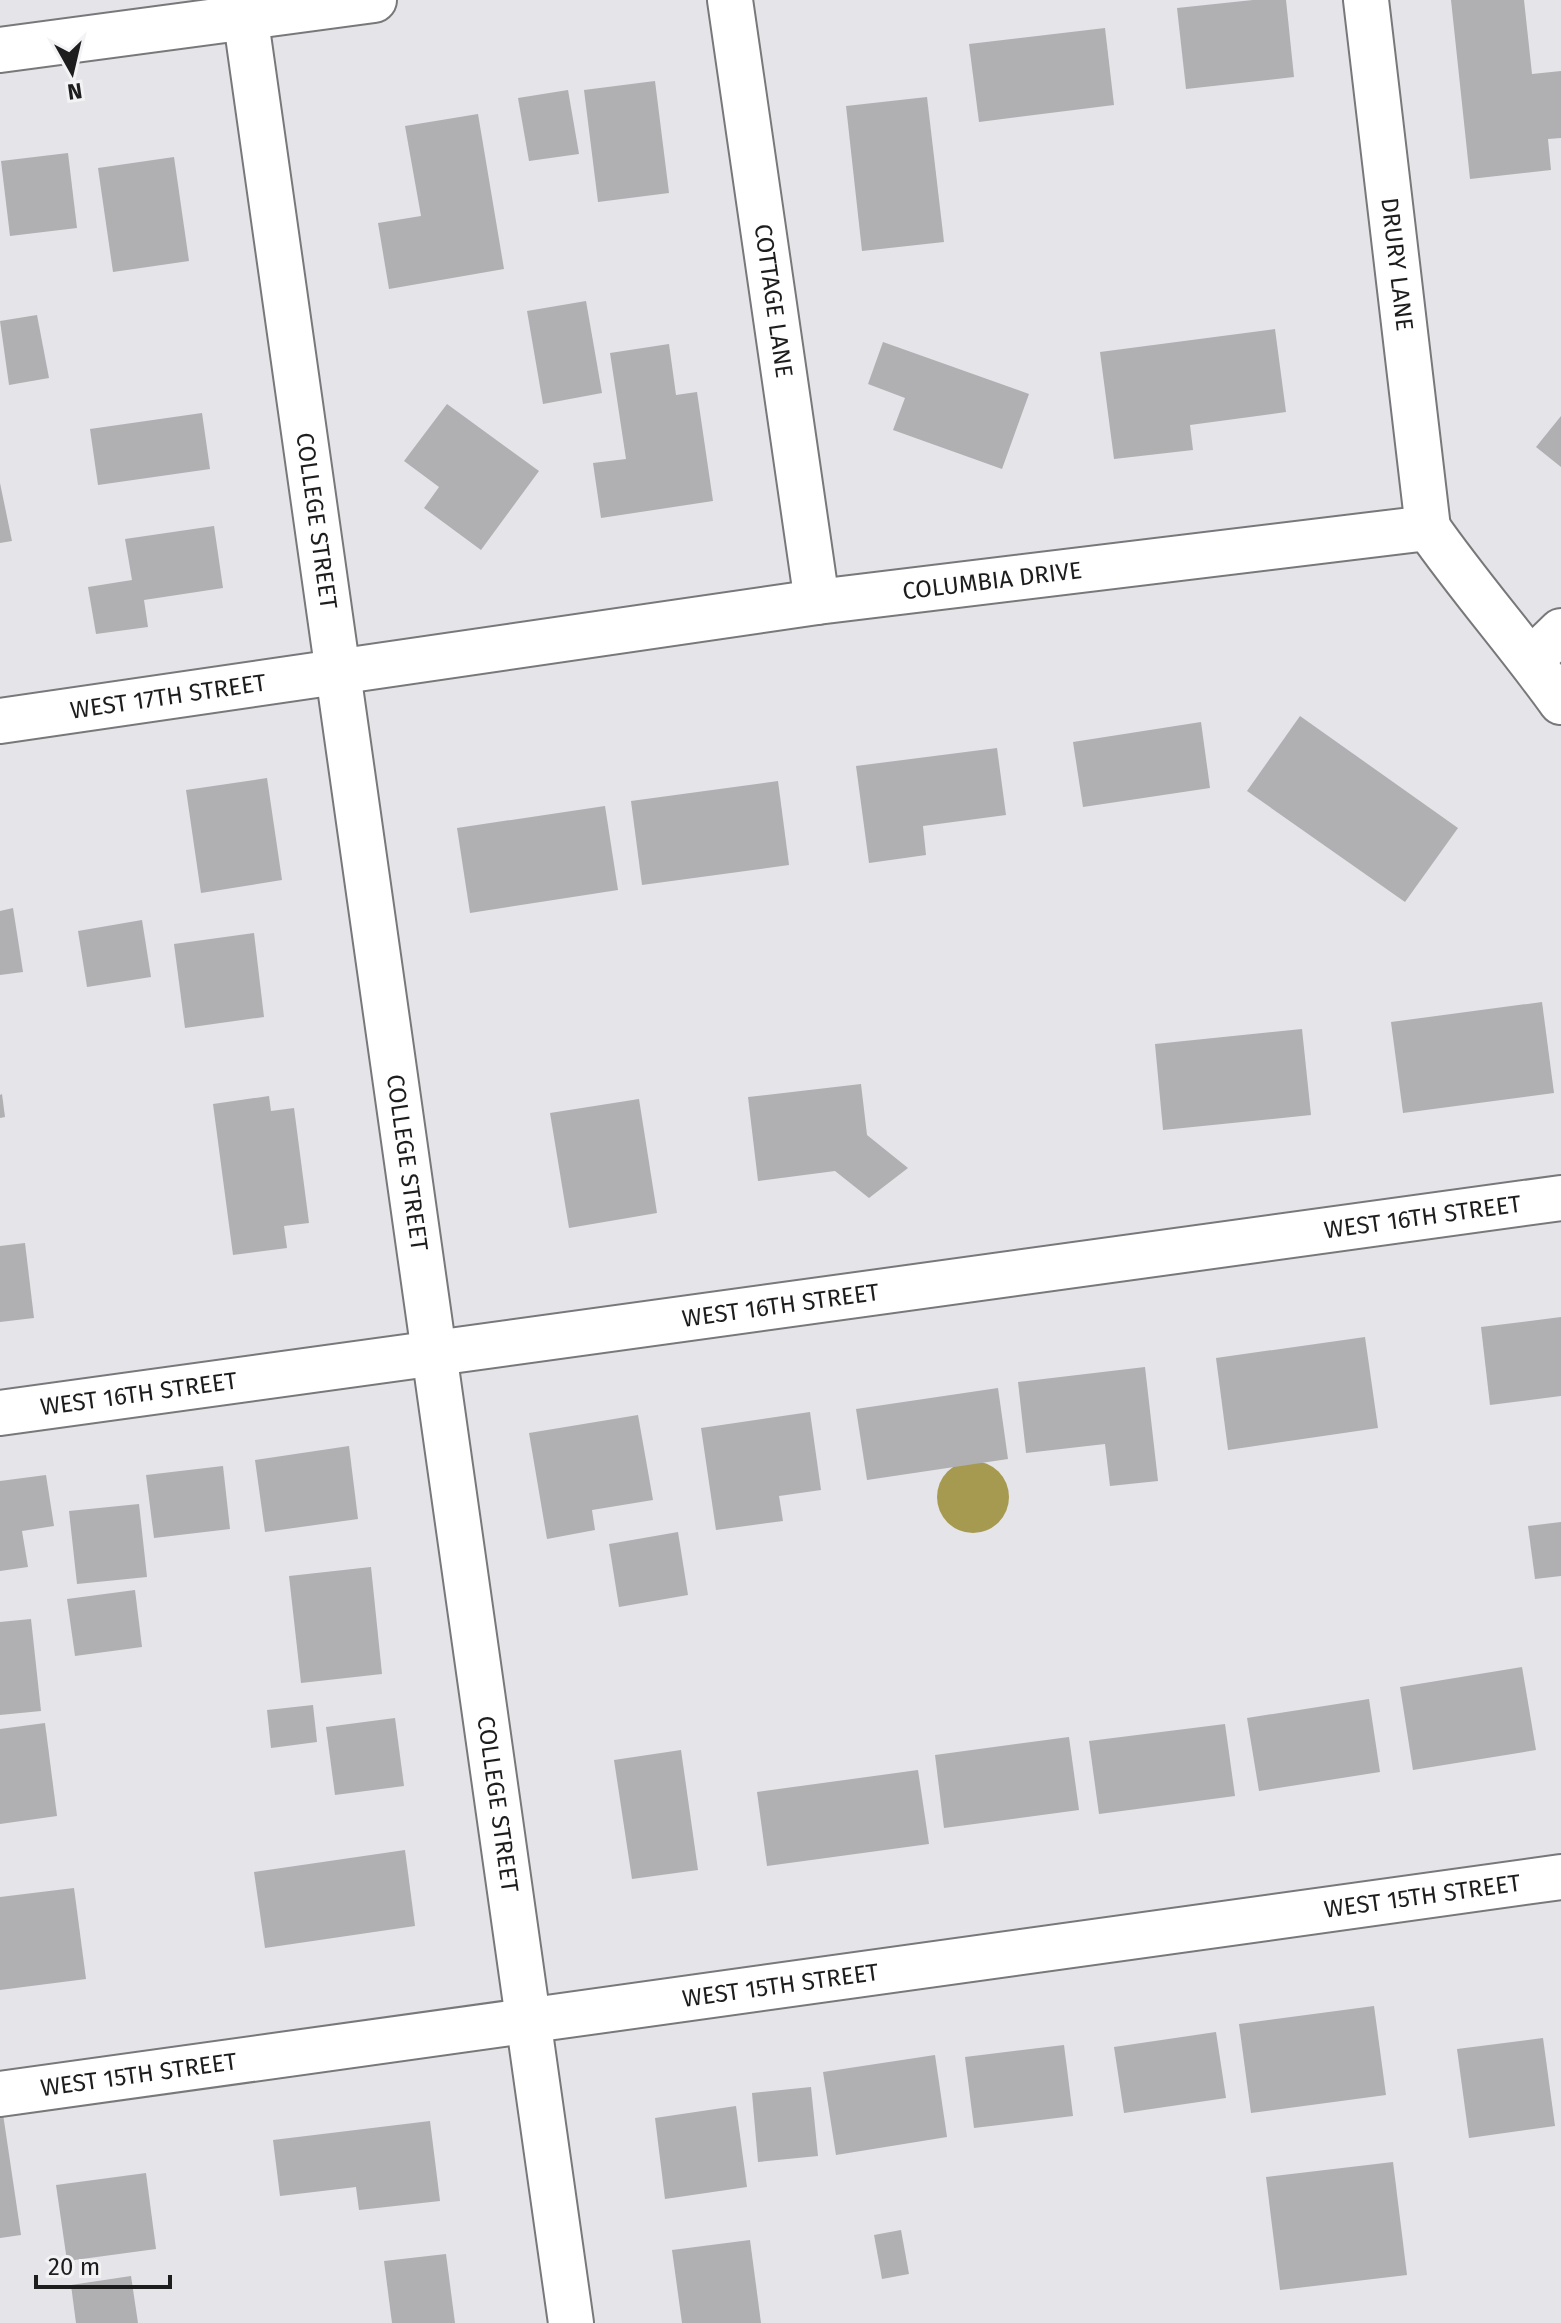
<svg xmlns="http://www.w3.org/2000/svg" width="1561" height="2323" font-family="'Fira Sans',sans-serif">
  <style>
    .water { fill: #a69a50 }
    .building { fill: #b0afb2 }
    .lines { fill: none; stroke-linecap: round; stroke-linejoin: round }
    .street-casing { stroke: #78777a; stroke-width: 48 }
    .secondary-casing { stroke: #78777a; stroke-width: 48 }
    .street { stroke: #fff; stroke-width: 44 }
    .secondary { stroke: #fff; stroke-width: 44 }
    .labels { text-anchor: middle; stroke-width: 6; stroke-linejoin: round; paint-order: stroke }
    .street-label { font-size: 24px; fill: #1d1d1e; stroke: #f3f2f5 }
  </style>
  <rect width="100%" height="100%" fill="#e5e4e8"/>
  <circle class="water" cx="973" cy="1497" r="36"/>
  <g class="building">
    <path d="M1253 0H1286L1294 77 1186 89 1177 8Z"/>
    <path d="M1451 0H1524L1532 74 1561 71V138L1548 139 1551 170 1470 179Z"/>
    <path d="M1105 28 1114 105 979 122 969 44Z"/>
    <path d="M655 81 669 193 598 202 584 90Z"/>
    <path d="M568 90 579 154 529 161 518 98Z"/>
    <path d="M927 97 944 242 862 251 846 106Z"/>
    <path d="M478 114 504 269 389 289 378 223 421 216 405 126Z"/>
    <path d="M68 153 77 228 10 236 1 161Z"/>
    <path d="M174 157 189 261 113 272 98 168Z"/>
    <path d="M586 301 602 393 543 404 527 311Z"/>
    <path d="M37 315 49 378 9 385 0 321Z"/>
    <path d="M1275 329 1286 412 1190 425 1193 450 1114 459 1100 352Z"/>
    <path d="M883 342 1029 394 1002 469 893 430 905 398 868 384Z"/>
    <path d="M669 344 676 395 697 392 713 501 601 518 593 463 626 459 610 353Z"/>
    <path d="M447 404 539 471 481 550 424 508 439 487 404 461Z"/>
    <path d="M202 413 210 469 98 485 90 429Z"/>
    <path d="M1561 416V467L1536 447Z"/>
    <path d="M0 483 12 541 0 543Z"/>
    <path d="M214 526 223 588 144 600 148 627 96 634 88 587 132 580 125 539Z"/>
    <path d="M1300 716 1458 828 1405 902 1247 791Z"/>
    <path d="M1201 722 1210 788 1083 807 1073 742Z"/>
    <path d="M997 748 1006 815 923 826 926 855 869 863 856 766Z"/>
    <path d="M267 778 282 880 201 893 186 790Z"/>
    <path d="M778 781 789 865 642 885 631 801Z"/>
    <path d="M605 806 618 890 470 913 457 828Z"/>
    <path d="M13 908 23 972 0 975V911Z"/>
    <path d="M142 920 151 977 87 987 78 931Z"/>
    <path d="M254 933 264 1017 185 1028 174 944Z"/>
    <path d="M1542 1002 1554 1093 1403 1113 1391 1022Z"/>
    <path d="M1302 1029 1311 1115 1163 1130 1155 1044Z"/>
    <path d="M861 1084 867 1135 908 1168 869 1198 835 1171 758 1181 748 1097Z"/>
    <path d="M2 1094 5 1117 0 1118V1095Z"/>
    <path d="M269 1096 271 1111 294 1108 309 1223 284 1226 287 1248 233 1255 213 1104Z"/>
    <path d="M639 1099 657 1213 569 1228 550 1113Z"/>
    <path d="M25 1243 34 1318 0 1322V1246Z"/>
    <path d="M1561 1317V1396L1490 1405 1481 1327Z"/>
    <path d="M1365 1337 1378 1428 1228 1450 1216 1358Z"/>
    <path d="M1145 1367 1158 1481 1110 1486 1105 1444 1026 1453 1018 1382Z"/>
    <path d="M998 1388 1008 1459 867 1480 856 1409Z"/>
    <path d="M810 1412 821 1490 779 1496 783 1521 716 1530 701 1428Z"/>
    <path d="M638 1415 653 1500 592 1510 595 1530 547 1539 529 1433Z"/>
    <path d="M349 1446 358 1519 265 1532 255 1460Z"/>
    <path d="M223 1466 230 1529 154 1538 146 1475Z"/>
    <path d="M46 1475 54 1526 22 1531 28 1567 0 1571V1481Z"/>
    <path d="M139 1504 147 1577 77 1584 69 1511Z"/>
    <path d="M1561 1522V1576L1535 1579 1528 1526Z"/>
    <path d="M678 1532 688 1595 619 1607 609 1544Z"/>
    <path d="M371 1567 382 1674 301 1683 289 1576Z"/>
    <path d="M135 1590 142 1647 75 1656 67 1599Z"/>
    <path d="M31 1619 41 1711 0 1715V1622Z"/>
    <path d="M1522 1667 1536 1750 1413 1770 1400 1687Z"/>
    <path d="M1369 1699 1380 1772 1259 1791 1247 1718Z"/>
    <path d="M313 1705 317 1742 271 1748 267 1710Z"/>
    <path d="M395 1718 404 1786 335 1795 326 1727Z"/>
    <path d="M45 1723 57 1816 0 1824V1729Z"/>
    <path d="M1225 1724 1235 1796 1099 1814 1089 1741Z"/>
    <path d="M1069 1737 1079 1810 944 1828 935 1755Z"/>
    <path d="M681 1750 698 1870 632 1879 614 1760Z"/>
    <path d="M918 1770 929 1844 767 1866 757 1792Z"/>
    <path d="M405 1850 415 1926 265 1948 254 1872Z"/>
    <path d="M74 1888 86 1979 0 1990V1897Z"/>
    <path d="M1374 2006 1386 2095 1251 2113 1239 2024Z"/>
    <path d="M1216 2032 1226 2098 1124 2113 1114 2047Z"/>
    <path d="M1543 2038 1555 2126 1469 2138 1457 2049Z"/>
    <path d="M1064 2045 1073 2116 974 2128 965 2057Z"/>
    <path d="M935 2055 947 2137 836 2155 823 2072Z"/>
    <path d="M811 2087 818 2156 758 2162 752 2093Z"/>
    <path d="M736 2106 747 2187 665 2199 655 2118Z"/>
    <path d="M0 2114H3L21 2235 0 2238Z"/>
    <path d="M430 2121 440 2201 359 2210 356 2187 280 2196 273 2140Z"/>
    <path d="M1393 2162 1407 2275 1280 2290 1266 2177Z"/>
    <path d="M146 2173 156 2249 67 2261 56 2185Z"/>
    <path d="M901 2230 909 2274 882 2279 874 2235Z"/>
    <path d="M750 2240 761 2323H682L672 2250Z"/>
    <path d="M446 2254 455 2323H392L384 2261Z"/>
    <path d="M131 2276 138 2323H76L71 2285Z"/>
  </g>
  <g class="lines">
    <defs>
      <g id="street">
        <path id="s1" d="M730 0 817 602"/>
        <path id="s2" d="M1366 0 1428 528"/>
        <path d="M1531 660 1561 631"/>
        <path id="s3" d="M0 721 817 602 1428 528C1470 588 1518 642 1561 702"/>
        <path id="s4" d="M0 1413 1561 1198"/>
        <path id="s5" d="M0 2094 1561 1877"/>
      </g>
      <g id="secondary">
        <path id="s6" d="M243 0 571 2323"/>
        <path d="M0 50 374 0"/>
      </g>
    </defs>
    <use href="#street" class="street-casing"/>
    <use href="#secondary" class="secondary-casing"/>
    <use href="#street" class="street"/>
    <use href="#secondary" class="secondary"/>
  </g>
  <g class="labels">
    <g class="street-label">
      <text dy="8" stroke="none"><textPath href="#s2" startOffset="266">DRURY LANE</textPath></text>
      <text dy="8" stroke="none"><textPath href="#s1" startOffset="304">COTTAGE LANE</textPath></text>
      <text dy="8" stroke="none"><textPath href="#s6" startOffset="526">COLLEGE STREET</textPath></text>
      <text dy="8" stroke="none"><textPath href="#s3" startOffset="1002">COLUMBIA DRIVE</textPath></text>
      <text dy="8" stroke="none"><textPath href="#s3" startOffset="170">WEST 17TH STREET</textPath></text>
      <text dy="8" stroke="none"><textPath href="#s6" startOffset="1174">COLLEGE STREET</textPath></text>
      <text dy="8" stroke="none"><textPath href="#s4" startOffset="1436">WEST 16TH STREET</textPath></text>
      <text dy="8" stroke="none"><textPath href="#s4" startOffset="788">WEST 16TH STREET</textPath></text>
      <text dy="8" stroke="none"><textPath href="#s4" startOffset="140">WEST 16TH STREET</textPath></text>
      <text dy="8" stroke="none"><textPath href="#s6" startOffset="1822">COLLEGE STREET</textPath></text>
      <text dy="8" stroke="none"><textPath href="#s5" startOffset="1436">WEST 15TH STREET</textPath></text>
      <text dy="8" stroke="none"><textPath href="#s5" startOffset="788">WEST 15TH STREET</textPath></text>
      <text dy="8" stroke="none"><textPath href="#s5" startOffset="140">WEST 15TH STREET</textPath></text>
    </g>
  </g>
  <g transform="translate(72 72) rotate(172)" stroke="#f3f2f5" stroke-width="6" paint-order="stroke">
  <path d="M0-6L14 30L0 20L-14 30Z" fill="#1d1d1e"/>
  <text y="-12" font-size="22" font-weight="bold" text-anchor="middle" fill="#1d1d1e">N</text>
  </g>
  <path d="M36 2275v12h134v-12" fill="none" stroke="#1d1d1e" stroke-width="4"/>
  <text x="48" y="2275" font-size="24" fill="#1d1d1e" stroke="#f3f2f5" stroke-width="6" paint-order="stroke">20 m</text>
</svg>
